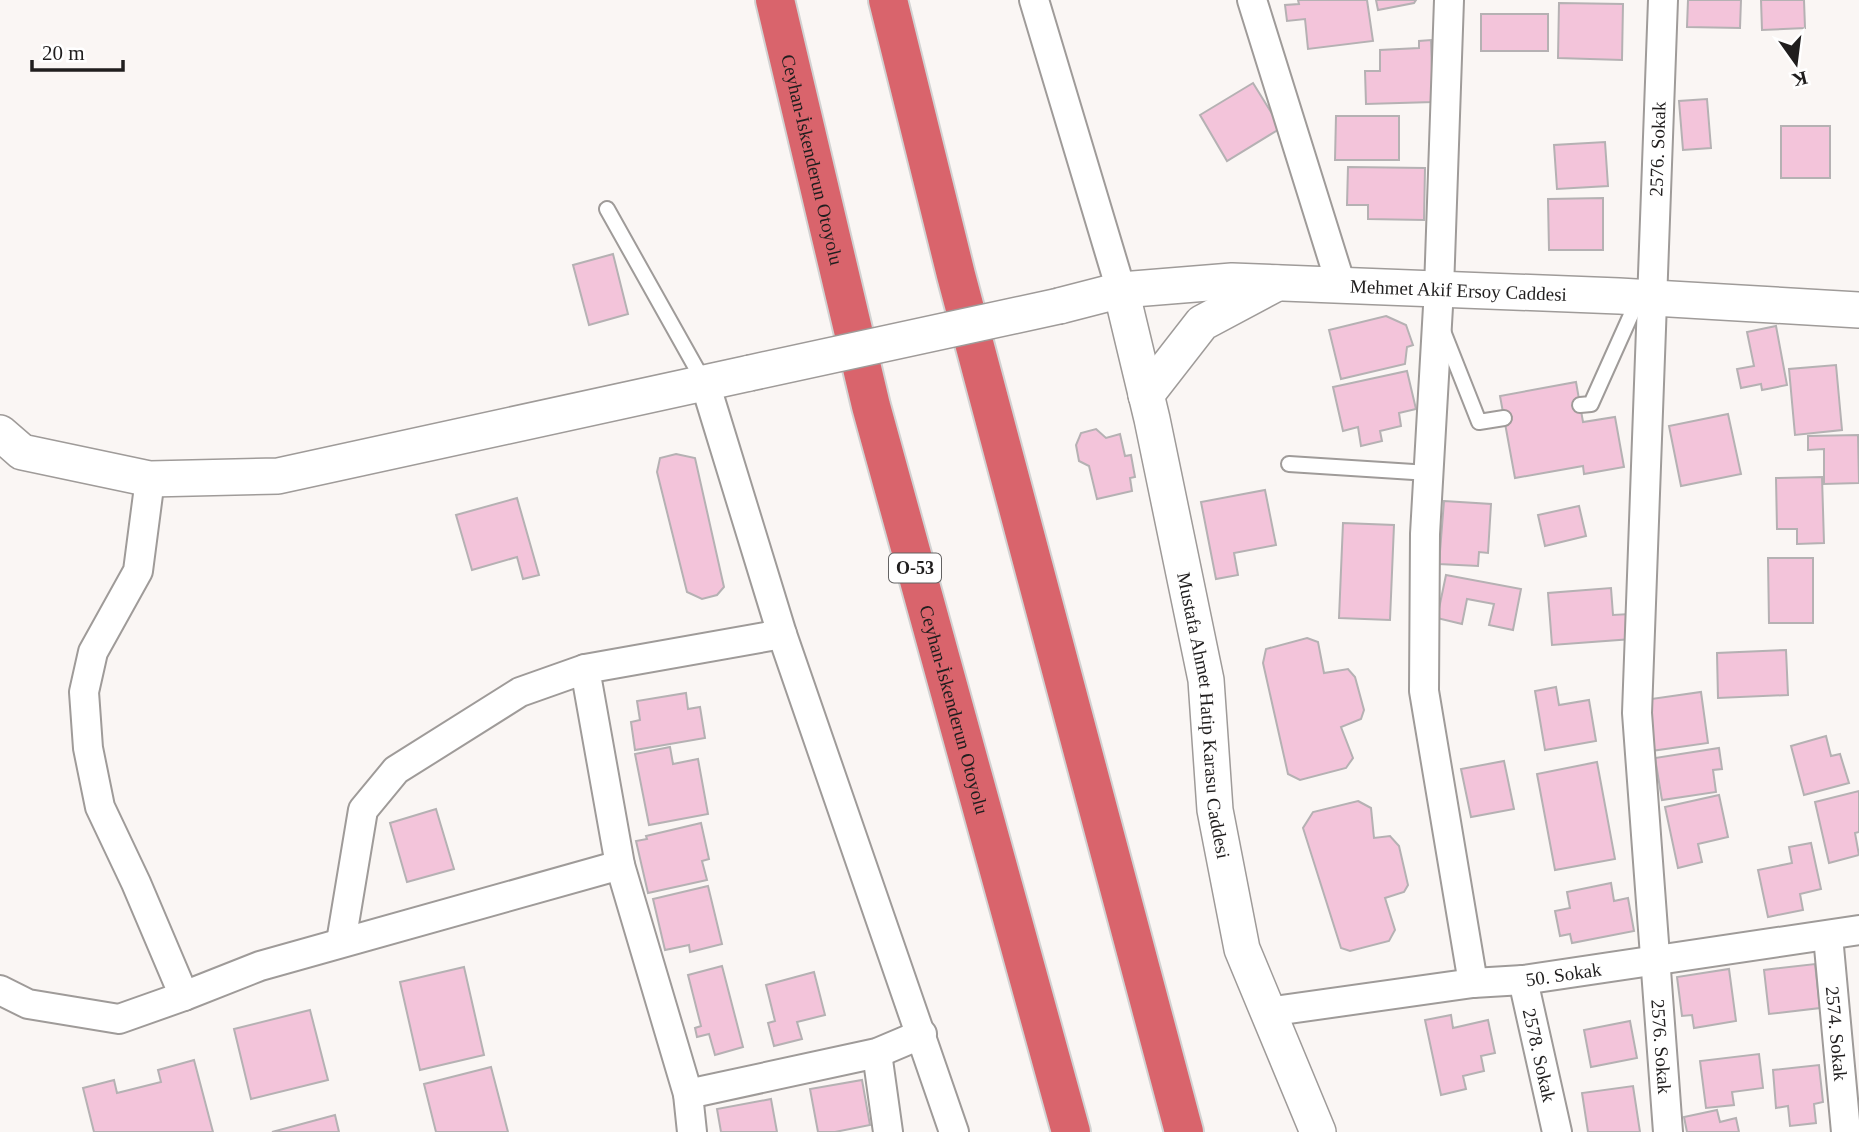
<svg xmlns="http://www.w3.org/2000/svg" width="1859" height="1132" font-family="Georgia,serif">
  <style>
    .building { fill: #f3c4da; stroke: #b5b1b3; stroke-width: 2 }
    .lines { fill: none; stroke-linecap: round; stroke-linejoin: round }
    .service-casing { stroke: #9f9b99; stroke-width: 18 }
    .minor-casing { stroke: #9f9b99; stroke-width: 32 }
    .tertiary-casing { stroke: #9f9b99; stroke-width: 38 }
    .motorway-casing { stroke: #d2d2d2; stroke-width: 42 }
    .service { stroke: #fff; stroke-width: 14 }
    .minor { stroke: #fff; stroke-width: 28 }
    .tertiary { stroke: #fff; stroke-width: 35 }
    .motorway { stroke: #d9646c; stroke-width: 38 }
    .tertiary-bridge-casing { stroke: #9f9b99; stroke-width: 38; stroke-linecap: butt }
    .tertiary-bridge { stroke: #fff; stroke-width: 35 }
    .labels { text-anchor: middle; stroke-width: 6; stroke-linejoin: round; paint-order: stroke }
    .shield { fill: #fff; stroke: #636262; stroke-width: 2 }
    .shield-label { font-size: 18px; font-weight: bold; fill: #201e1e }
    .street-label { font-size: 19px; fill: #201e1e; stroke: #fff }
  </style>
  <rect width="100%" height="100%" fill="#faf6f4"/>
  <g class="building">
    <path d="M1298 0H1367L1373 41 1308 49 1305 19 1287 21 1285 5 1299 4Z"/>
    <path d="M1376 0H1416L1414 3 1378 10Z"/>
    <path d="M1688 0H1741L1740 28 1687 27Z"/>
    <path d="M1761 0H1804L1805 28 1762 30Z"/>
    <path d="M1559 3 1623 4 1622 60 1558 58Z"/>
    <rect x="1481" y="14" width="67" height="37"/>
    <path d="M1431 40 1433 102 1366 104 1365 71H1380V50L1419 48V41Z"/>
    <path d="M1253 83 1281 128 1227 161 1200 115Z"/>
    <path d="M1707 99 1711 148 1683 150 1679 101Z"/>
    <path d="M1336 116H1399V160H1335Z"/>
    <rect x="1781" y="126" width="49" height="52"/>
    <path d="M1605 142 1608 186 1557 189 1554 145Z"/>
    <path d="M1348 167 1425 168 1424 220 1368 219V205H1347Z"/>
    <path d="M1603 198V250H1549L1548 199Z"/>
    <path d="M613 254 628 314 589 325 573 265Z"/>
    <path d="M1386 316 1406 325 1413 345 1407 347 1405 364 1341 379 1329 330Z"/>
    <path d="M1776 326 1787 385 1762 390 1761 384 1741 388 1737 369 1754 366 1747 332Z"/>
    <path d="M1836 365 1842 430 1795 435 1789 369Z"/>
    <path d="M1407 371 1416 409 1399 413 1401 426 1380 431 1382 441 1361 446 1358 427 1343 431 1333 387Z"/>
    <path d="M1576 382 1583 422 1615 417 1624 467 1584 474 1583 466 1515 478 1500 396Z"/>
    <path d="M1728 414 1741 474 1681 486 1669 426Z"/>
    <path d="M1096 429 1106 438 1120 434 1125 456 1131 455 1135 477 1130 478 1132 491 1097 499 1089 466 1079 461 1076 445 1081 433Z"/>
    <path d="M1858 435 1859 483 1824 484V449L1808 450V436Z"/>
    <path d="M676 454 695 458 724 587 717 595 702 599 687 592 657 472 660 458Z"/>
    <path d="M1822 477 1824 543 1797 544V529H1777L1776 478Z"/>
    <path d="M1265 490 1276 545 1234 553 1238 575 1216 579 1201 502Z"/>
    <path d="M517 498 539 575 523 579 517 557 472 570 456 515Z"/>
    <path d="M1444 501 1491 504 1488 553 1479 552 1478 566 1439 564Z"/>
    <path d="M1579 506 1586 536 1545 546 1538 515Z"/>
    <path d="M1343 523 1394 525 1390 620 1339 618Z"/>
    <path d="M1768 558H1813V623H1769Z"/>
    <path d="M1446 575 1521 589 1513 630 1489 625 1494 604 1467 599 1462 624 1437 618Z"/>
    <path d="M1611 588 1613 615 1630 614 1632 639 1552 645 1548 593Z"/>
    <path d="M1307 638 1318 642 1324 673 1348 669 1355 677 1364 710 1361 719 1341 727 1353 758 1346 768 1300 780 1288 774 1263 663 1266 649Z"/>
    <path d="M1786 650 1788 695 1718 698 1717 653Z"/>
    <path d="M1556 687 1559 705 1589 700 1596 741 1545 750 1535 691Z"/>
    <path d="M1701 692 1708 743 1651 751 1644 700Z"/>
    <path d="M686 693 688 709 700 707 705 738 635 750 631 722 640 720 637 701Z"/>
    <path d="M1826 736 1831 756 1840 754 1849 783 1804 795 1791 746Z"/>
    <path d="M670 747 673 764 698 759 708 814 649 825 635 754Z"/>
    <path d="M1719 748 1722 769 1713 770 1716 792 1662 800 1655 758Z"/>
    <path d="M1504 761 1514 809 1471 817 1461 769Z"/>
    <path d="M1597 762 1615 859 1555 870 1537 774Z"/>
    <path d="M1859 791V832L1855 833 1859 855 1829 863 1815 802Z"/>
    <path d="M1719 795 1728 837 1698 844 1702 862 1678 868 1665 807Z"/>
    <path d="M1358 801 1371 808 1374 838 1390 836 1399 846 1408 885 1404 892 1385 898 1395 930 1389 941 1350 951 1341 948 1303 828 1313 812Z"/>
    <path d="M436 809 454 869 407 882 390 823Z"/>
    <path d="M701 823 709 859 702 861 707 880 648 893 636 841 647 839 646 836Z"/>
    <path d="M1811 843 1821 889 1800 894 1803 910 1768 917 1758 870 1792 863 1789 847Z"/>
    <path d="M1611 883 1614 901 1628 898 1634 931 1572 943 1570 934 1560 936 1555 911 1570 908 1567 892Z"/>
    <path d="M708 886 722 944 690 952 689 945 665 950 653 899Z"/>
    <path d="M1815 964 1820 1008 1769 1014 1764 970Z"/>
    <path d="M722 966 743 1047 715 1055 709 1034 697 1037 695 1028 701 1026 688 975Z"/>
    <path d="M464 967 484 1055 420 1070 400 982Z"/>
    <path d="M1729 969 1736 1021 1694 1028 1692 1015 1682 1016 1677 977Z"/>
    <path d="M814 972 825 1015 797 1022 802 1039 774 1046 768 1023 775 1021 766 985Z"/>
    <path d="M310 1010 328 1080 251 1099 234 1029Z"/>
    <path d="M1451 1015 1453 1028 1488 1020 1495 1053 1481 1056 1484 1071 1463 1076 1466 1089 1441 1095 1425 1020Z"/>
    <path d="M1630 1021 1637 1058 1591 1067 1584 1030Z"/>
    <path d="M1759 1054 1763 1088 1732 1092 1734 1105 1706 1108 1700 1061Z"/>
    <path d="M194 1060 213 1132H94L83 1088 114 1080 117 1093 161 1082 158 1070Z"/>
    <path d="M1819 1065 1823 1102 1814 1104 1816 1123 1790 1126 1788 1106 1776 1108 1773 1070Z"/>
    <path d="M491 1067 508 1132H436L424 1084Z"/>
    <path d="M862 1080 870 1125 835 1132H818L810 1089Z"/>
    <path d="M1633 1086 1640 1132H1588L1582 1093Z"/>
    <path d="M771 1099 777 1132H721L717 1109Z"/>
    <path d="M1717 1110 1720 1122 1736 1118 1739 1132H1687L1684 1117Z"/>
    <path d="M335 1115 339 1132H272Z"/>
  </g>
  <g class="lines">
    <defs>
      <g id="service">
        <path d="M607 209 704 382"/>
        <path d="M1443 331 1479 422 1504 418"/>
        <path d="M1580 405 1591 404 1639 297"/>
        <path d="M1289 464 1429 473"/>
      </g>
      <g id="minor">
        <path d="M1034 0 1121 290"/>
        <path d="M1252 0 1341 285"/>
        <path d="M1449 0 1439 289 1425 534 1424 691 1473 983"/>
        <path id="s1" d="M1663 0 1637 713 1668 1132"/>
        <path d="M705 383 782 634 954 1132"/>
        <path d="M150 479 138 571 93 652 84 692 88 748 100 807 136 883 184 996"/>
        <path id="s2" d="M1828 936 1846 1132"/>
        <path d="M341 942 363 810 396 770 520 692 585 669"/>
        <path id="s3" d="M1523 980 1557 1132"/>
        <path d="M0 990 28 1004 119 1019 184 996 260 966 620 865"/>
        <path id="s4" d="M1267 1012 1473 983 1523 980 1859 930"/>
        <path d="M877 1053 888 1132"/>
        <path d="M688 1094 877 1053 922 1034"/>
        <path d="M692 1132 688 1094 620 865 585 669 782 634"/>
      </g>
      <g id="tertiary">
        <path id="s5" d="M1121 290 1152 419 1206 680 1215 810 1242 949 1318 1132"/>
        <path id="s6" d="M1059 306 1121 290 1232 281 1619 296 1859 310"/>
        <path d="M1146 395 1202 323 1277 283"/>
        <path d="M0 433 22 452 150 479 278 476 750 373"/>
      </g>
      <g id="motorway">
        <path id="s7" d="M775 0 871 406 1071 1132"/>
        <path d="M888 0 956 275 1184 1132"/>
      </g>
    </defs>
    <use href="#service" class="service-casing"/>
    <use href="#minor" class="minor-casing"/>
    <use href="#tertiary" class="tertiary-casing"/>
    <use href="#motorway" class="motorway-casing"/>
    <use href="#service" class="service"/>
    <use href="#minor" class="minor"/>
    <use href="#tertiary" class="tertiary"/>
    <use href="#motorway" class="motorway"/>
    <defs>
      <path id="tertiary-bridge" d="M750 373 1059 306"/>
    </defs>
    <use href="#tertiary-bridge" class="tertiary-bridge-casing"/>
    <use href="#tertiary-bridge" class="tertiary-bridge"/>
  </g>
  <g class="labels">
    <rect class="shield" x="889" y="553.5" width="52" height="29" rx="5"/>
    <g class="shield-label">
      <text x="915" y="574">O-53</text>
    </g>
    <g class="street-label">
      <text transform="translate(1657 149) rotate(-88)" y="7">2576. Sokak</text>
      <text dy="7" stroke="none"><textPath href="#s7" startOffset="164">Ceyhan-İskenderun Otoyolu</textPath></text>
      <text dy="7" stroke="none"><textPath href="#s6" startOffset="402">Mehmet Akif Ersoy Caddesi</textPath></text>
      <text dy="7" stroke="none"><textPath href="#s7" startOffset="732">Ceyhan-İskenderun Otoyolu</textPath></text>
      <text dy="7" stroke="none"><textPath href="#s5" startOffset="434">Mustafa Ahmet Hatip Karasu Caddesi</textPath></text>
      <text dy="7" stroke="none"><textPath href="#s4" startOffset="299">50. Sokak</textPath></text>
      <text dy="7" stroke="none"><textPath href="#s2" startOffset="98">2574. Sokak</textPath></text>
      <text dy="7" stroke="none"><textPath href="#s1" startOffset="1048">2576. Sokak</textPath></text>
      <text dy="7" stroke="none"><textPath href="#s3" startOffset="77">2578. Sokak</textPath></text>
    </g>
  </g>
  <g transform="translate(1796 63) rotate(166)" stroke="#ffffff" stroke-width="5" paint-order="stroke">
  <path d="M0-5L12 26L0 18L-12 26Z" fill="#201e1e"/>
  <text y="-10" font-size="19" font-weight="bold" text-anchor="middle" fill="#201e1e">K</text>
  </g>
  <path d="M32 60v10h91v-10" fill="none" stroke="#201e1e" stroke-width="3.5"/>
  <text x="42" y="60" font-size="21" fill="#201e1e" stroke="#ffffff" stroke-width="5" paint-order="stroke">20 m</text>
</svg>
